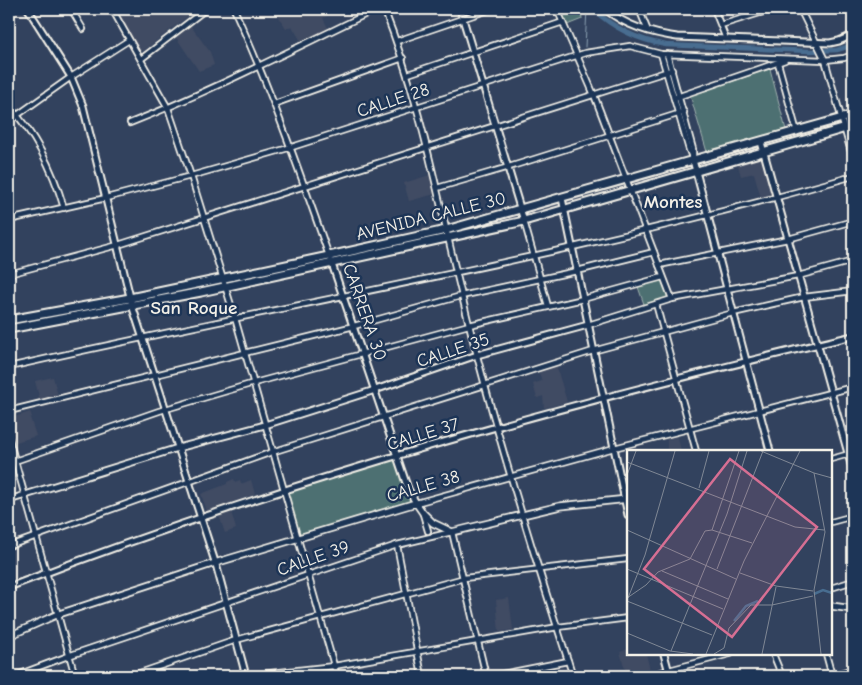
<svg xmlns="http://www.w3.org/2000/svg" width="862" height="685" font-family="'Comic Neue',sans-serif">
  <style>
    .built { fill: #414b63 }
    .green { fill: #4d7072; stroke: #a0b0ad }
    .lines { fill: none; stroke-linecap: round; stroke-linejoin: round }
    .stream { stroke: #8da2b3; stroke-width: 1 }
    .canal { stroke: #486d90; stroke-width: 4.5 }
    .minor-casing { stroke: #f4f1e8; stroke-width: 8 }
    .tertiary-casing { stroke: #f4f1e8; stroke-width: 9 }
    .secondary-casing { stroke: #f4f1e8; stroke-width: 9 }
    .trunk-casing { stroke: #f4f1e8; stroke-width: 11 }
    .minor { stroke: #1d3557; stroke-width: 4.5 }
    .tertiary { stroke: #1d3557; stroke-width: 5 }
    .secondary { stroke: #1d3557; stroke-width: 5.5 }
    .trunk { stroke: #1d3557; stroke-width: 7 }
    .labels { text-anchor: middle; stroke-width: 5; stroke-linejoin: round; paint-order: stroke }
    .street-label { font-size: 18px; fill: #f4f1e8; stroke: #1d3557 }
    .neighbourhood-label { font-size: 19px; font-weight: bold; fill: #f4f1e8; stroke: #1d3557 }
    .inset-river { fill: none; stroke: #486d90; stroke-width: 2.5 }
    .inset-road { fill: none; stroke: #808895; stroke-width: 1 }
    .view { fill: #d66f93; fill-opacity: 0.15; stroke: #d66f93; stroke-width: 2.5 }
    .inset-edge { fill: none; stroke: #f4f1e8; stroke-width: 2.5 }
  </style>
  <rect width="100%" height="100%" fill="#32425e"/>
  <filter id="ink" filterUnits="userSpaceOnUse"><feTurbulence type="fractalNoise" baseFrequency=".02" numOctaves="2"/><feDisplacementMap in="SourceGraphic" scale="10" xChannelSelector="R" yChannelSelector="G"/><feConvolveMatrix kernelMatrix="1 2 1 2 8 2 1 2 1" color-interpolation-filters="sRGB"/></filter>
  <g filter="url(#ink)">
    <g class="built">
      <path d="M114 9H197L143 51 138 50Z"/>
      <path d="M274 9H330L332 13 323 18 328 28 301 41 292 26 286 28Z"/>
      <path d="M190 25 210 52 214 65 199 71 175 36Z"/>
      <path d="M762 158 772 195 761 198 754 173 741 176 738 165Z"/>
      <path d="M430 175 435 194 409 201 404 183Z"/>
      <path d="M556 365 567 402 544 408 543 396 537 398 533 384 542 381 538 370Z"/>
      <path d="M53 377 58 396 40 400 35 381Z"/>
      <path d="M30 412 32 417 30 418 36 436 13 443 9 428V419Z"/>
      <path d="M678 437 681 451H667V439Z"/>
      <path d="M234 479 235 482 240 480 241 484 251 480 255 494 207 511 201 494 227 484V482Z"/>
      <path d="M231 512 236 529 225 533 219 515Z"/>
      <path d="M509 598 513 630 499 632 496 600Z"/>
      <path d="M628 649V654H646L650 670 627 676 620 652Z"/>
    </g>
    <g class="green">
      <path d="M560 9H581L582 19 567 25Z"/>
      <path d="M770 69 786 130 707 152 690 95Z"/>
      <path d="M663 277 672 299 645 307 637 284Z"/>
      <path d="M398 456 416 503 297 539 283 491Z"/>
    </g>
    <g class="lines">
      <path class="stream" d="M585 47 587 9"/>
      <path class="canal" d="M593 9C614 29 638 40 666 45L810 51 837 50 853 45"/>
      <defs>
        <g id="minor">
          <path d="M71 9 83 29"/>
          <path d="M112 9 168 108 191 176 235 318 337 676"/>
          <path d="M234 9C271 90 300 173 329 256"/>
          <path d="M384 9C421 102 438 200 462 296 493 425 532 551 573 676"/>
          <path d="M557 9 594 95 672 299"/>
          <path d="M639 9 648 31"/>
          <path d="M714 9 726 39"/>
          <path d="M800 9 825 60 853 159"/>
          <path d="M852 9 853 13"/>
          <path d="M721 25 773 9"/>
          <path d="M397 41 491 9"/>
          <path d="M661 54 689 150 693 160"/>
          <path d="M667 54 693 149V159"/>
          <path d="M141 59 206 9"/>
          <path d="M778 63 797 132"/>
          <path d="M408 74 563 22"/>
          <path d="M674 98 785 60"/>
          <path d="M274 104 403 58"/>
          <path d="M9 106C36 135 53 170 64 208"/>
          <path d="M9 121 71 77 129 40"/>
          <path d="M130 123C214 90 295 48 377 9"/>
          <path d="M437 188 509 167 684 112"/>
          <path d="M9 220 106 198 191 176 292 147 585 53 630 46 661 54 825 60 844 58 853 55"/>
          <path d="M524 221 548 306"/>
          <path d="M659 265 788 239 853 221"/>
          <path d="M9 274 118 245 672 70"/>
          <path d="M656 304 696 451"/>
          <path d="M588 325 672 299 798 276 853 261"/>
          <path d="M9 367C290 303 576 256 853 176"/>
          <path d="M9 411 354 326 461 296 577 271 654 252"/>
          <path d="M9 439 75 676"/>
          <path d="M831 459 853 453"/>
          <path d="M9 463 159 411 254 383 469 325 583 299 663 277"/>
          <path d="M416 503 614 448 853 387"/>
          <path d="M423 514 428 531"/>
          <path d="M831 522 853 516"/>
          <path d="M397 545 422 676"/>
          <path d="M9 546 272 452 593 351 733 313 804 297 853 291"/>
          <path d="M831 588 853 581"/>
          <path d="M773 654 782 676"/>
          <path d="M826 654 832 676"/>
          <path d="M15 676 68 656 397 545 452 532 486 676"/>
          <path d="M131 676 236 640 464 578 628 559"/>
          <path d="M244 676 334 666 558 627 628 618"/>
          <path d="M492 676 568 661"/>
          <path d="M646 676 730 654"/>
          <path d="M831 676 853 669"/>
        </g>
        <g id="tertiary">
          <path d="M28 9 71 77 83 106 132 305 217 568 246 676"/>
          <path d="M460 9 524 221"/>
          <path d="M605 9C626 26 650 33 677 37L830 43 839 41 853 35"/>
          <path d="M761 142 853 471"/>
          <path d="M693 160 770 451"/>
          <path d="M562 198 628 515"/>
          <path d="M331 261 408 489 416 503"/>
          <path d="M9 500 178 448 265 425 375 390 477 355 588 325"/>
          <path d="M9 587C283 481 567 403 853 336"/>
          <path d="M664 654 670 676"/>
        </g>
        <g id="secondary">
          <path d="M831 606 853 609"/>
          <path d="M9 636 56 615 215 563 416 503 423 513 433 523 452 532 560 506 628 499"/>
        </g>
        <g id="trunk">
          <path d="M9 320 130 298 329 256 446 230 853 115"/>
          <path d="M9 329 201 292 524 221 853 126"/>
        </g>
      </defs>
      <use href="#minor" class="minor-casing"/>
      <use href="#tertiary" class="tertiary-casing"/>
      <use href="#secondary" class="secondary-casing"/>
      <use href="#trunk" class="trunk-casing"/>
      <use href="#minor" class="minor"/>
      <use href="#tertiary" class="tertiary"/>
      <use href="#secondary" class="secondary"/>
      <use href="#trunk" class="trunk"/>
    </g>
  </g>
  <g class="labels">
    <g class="street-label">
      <text transform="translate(393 100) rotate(-18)" y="6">CALLE 28</text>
      <text transform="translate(431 216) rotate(-14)" y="6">AVENIDA CALLE 30</text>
      <text transform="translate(365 312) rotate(71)" y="6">CARRERA 30</text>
      <text transform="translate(453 350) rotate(-18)" y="6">CALLE 35</text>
      <text transform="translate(423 434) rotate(-17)" y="6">CALLE 37</text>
      <text transform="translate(423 486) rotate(-16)" y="6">CALLE 38</text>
      <text transform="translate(313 558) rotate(-19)" y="6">CALLE 39</text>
    </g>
    <g class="neighbourhood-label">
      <text x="673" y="208">Montes</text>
      <text x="194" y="314">San Roque</text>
    </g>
  </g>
  <g transform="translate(627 450)">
    <rect width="205" height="205" fill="#32425e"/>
    <path class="inset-river" d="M187 144 196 140 205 143M107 171 119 156 131 151"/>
    <path class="inset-road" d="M134 1 187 23 198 82 187 140 194 204M0 12 168 77 197 80M187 23 205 28M0 25 9 1M72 38 82 1M0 80 109 129M85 80 125 93M0 119 96 159M90 119 136 1M35 121 101 149M113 123 149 136 186 141M0 148 19 135 31 122 63 109 78 81 85 80 112 1M1 148 18 105 48 1M0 151 85 185M0 183 43 201 66 204M44 201 100 64 120 1M79 204 117 111 173 1M87 204 97 198 102 178 124 155H145L186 146M135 204 149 137"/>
    <path class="view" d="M103 9 190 77 105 187 17 119Z"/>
    <rect width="205" height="205" class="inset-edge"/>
  </g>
  <rect width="862" height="685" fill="none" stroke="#1d3557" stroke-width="30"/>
  <rect x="15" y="15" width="832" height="655" fill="none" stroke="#f4f1e8" stroke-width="2" filter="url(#ink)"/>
</svg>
